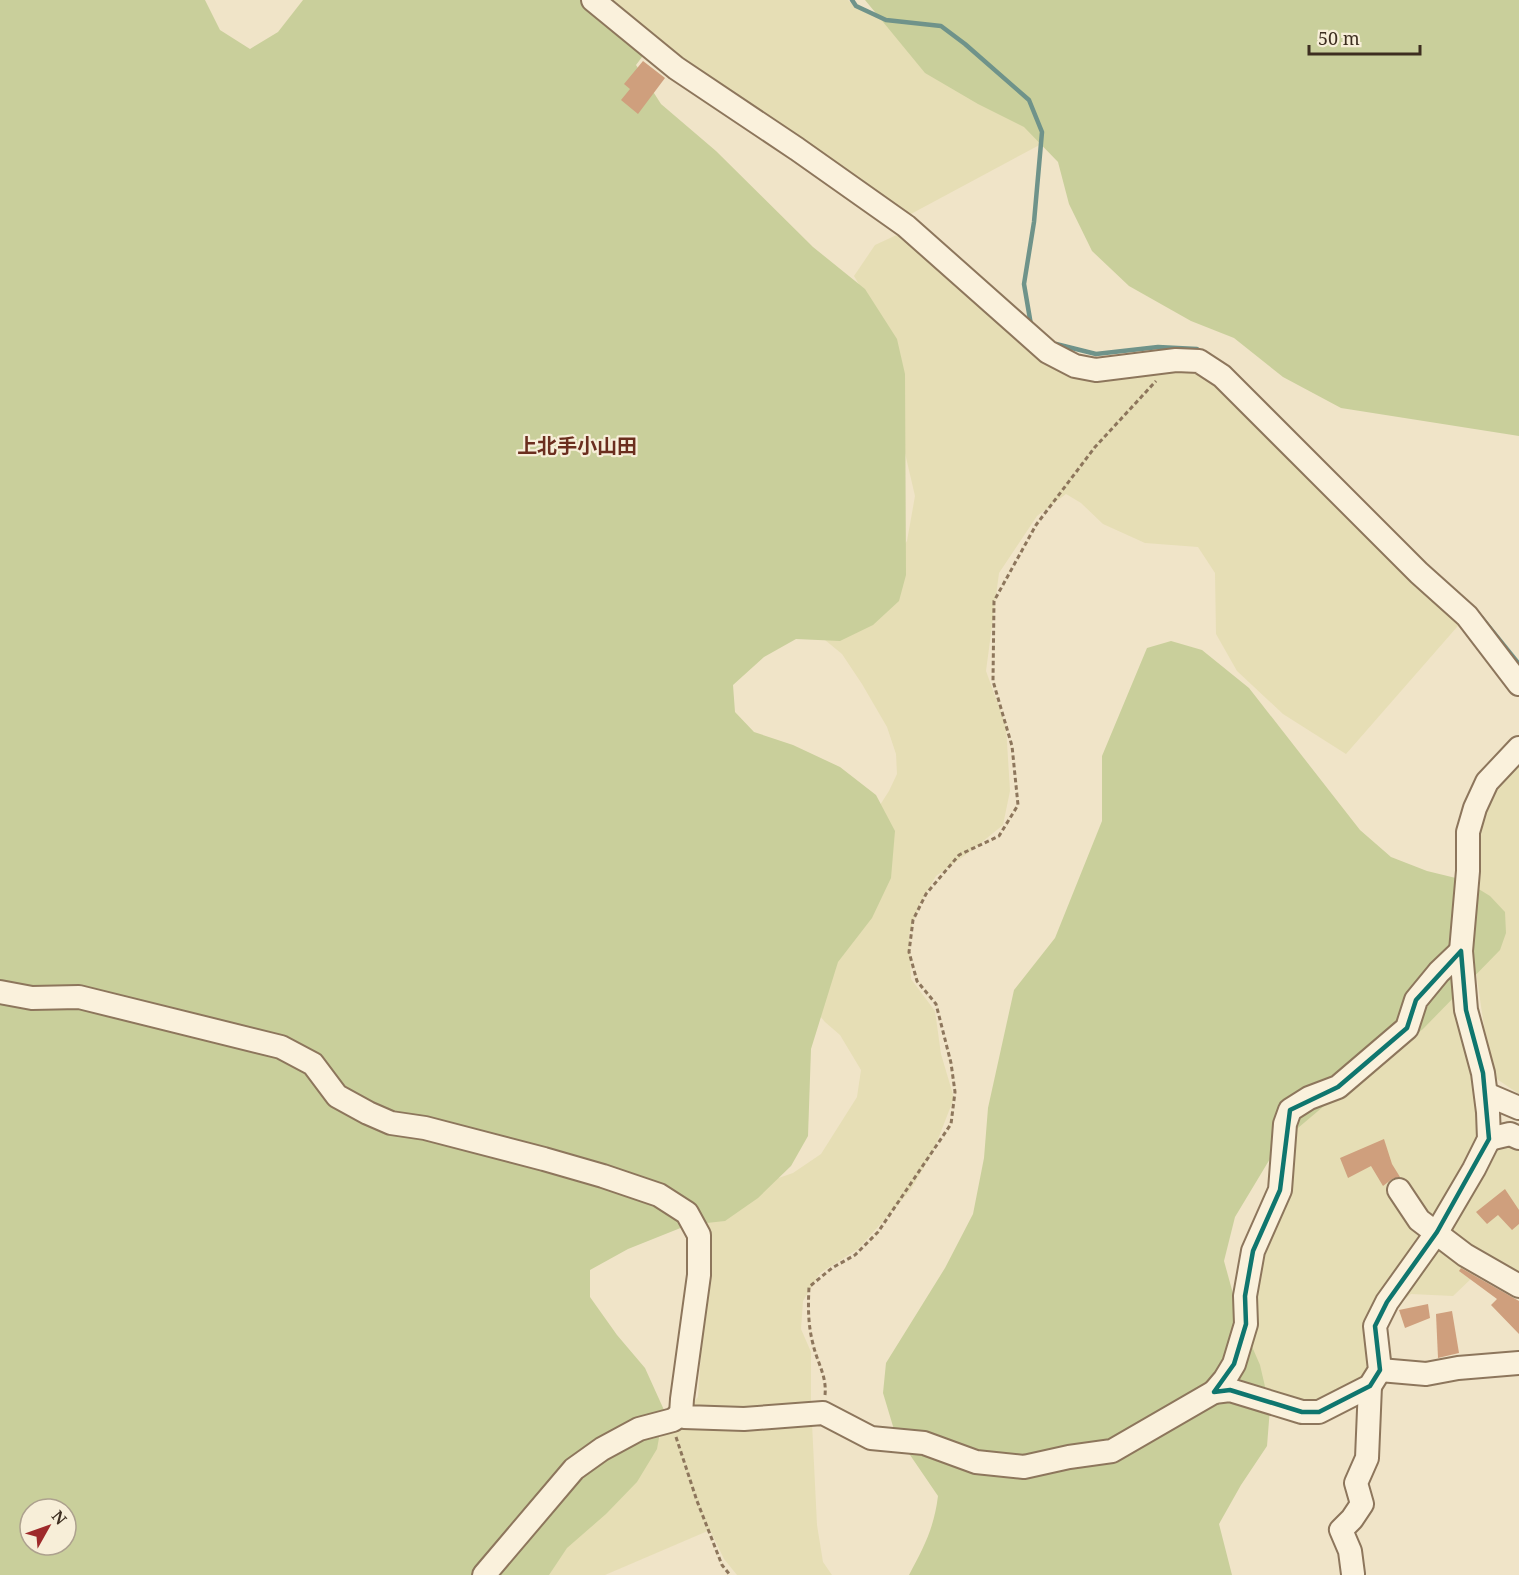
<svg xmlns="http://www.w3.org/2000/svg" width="1519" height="1575" font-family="'Noto Serif','Noto Sans JP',serif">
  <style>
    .farmland { fill: #e6deb5 }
    .green { fill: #c9cf9b; fill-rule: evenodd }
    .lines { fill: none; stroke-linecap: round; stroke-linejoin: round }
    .stream { stroke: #6f938a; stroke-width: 4.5 }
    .building { fill: #cf9f7d }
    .minor-casing { stroke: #8d765c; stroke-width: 26 }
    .path { stroke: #8d765c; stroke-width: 3; stroke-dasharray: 4.5 3; stroke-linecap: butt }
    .minor { stroke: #faf1dc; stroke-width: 22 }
    .marked { fill: none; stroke: #0f766e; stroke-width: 4.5; stroke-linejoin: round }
    .labels { text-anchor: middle; stroke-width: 4.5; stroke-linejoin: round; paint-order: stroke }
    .quarter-label { font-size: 20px; font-weight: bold; fill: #6b2e1e; stroke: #f7eed8 }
  </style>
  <rect width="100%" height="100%" fill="#f0e4c8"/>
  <g class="farmland">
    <path d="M607 0H848L855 7 892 25 1047 141 909 215 719 90Z"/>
    <path d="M901 233 1063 368 1119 380 1181 368 1219 378 1464 619 1346 754 1283 714 1237 671 1216 634 1215 573 1198 547 1145 543 1103 524 1081 503 1066 494 1037 516 999 573 986 671 1006 726 1010 791 1003 825 971 851 936 876 920 903 909 934 911 979 935 1011 941 1054 954 1098 933 1152 910 1191 858 1249 820 1273 803 1301 801 1329 811 1352V1403L817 1525 823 1562 832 1575H737L724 1559 710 1530 605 1575H501L665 1433 698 1397 708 1248 700 1215 744 1190 793 1173 821 1154 857 1097 861 1070 840 1035 825 1022 809 1003 871 819 889 791 897 774 896 754 887 727 862 684 842 654 825 640 829 627 884 571 907 541 915 496 870 303 854 276 875 245Z"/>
    <path d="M1519 764V1094L1491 1075 1473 951 1479 833 1491 795Z"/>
    <path d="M1454 968 1463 1045 1480 1112 1482 1139 1419 1245 1366 1316 1365 1339 1374 1363 1368 1381 1294 1409 1243 1389 1242 1349 1285 1124Z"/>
    <path d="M1495 1144 1519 1145V1276L1493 1262 1475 1275 1453 1296 1411 1294 1394 1308Z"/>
  </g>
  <g class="green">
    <path d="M0 0H205L220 30 250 49 278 32 303 0H610L645 53 636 65 661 104 716 151 813 247 865 289 897 339 905 374 906 575 899 601 873 625 840 641 796 639 764 657 733 685 735 712 754 732 793 745 840 767 876 795 895 831 891 878 872 918 838 962 811 1049 808 1136 791 1166 758 1198 725 1221 688 1225 628 1249 590 1270V1297L617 1335 645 1368 664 1410 657 1449 637 1482 606 1514 567 1548 549 1575H0ZM30 1509H66V1545H30Z"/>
    <path d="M865 0H1519V436L1341 408 1283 377 1234 338 1191 321 1129 286 1092 251 1069 204 1058 162 1024 127 978 104 925 73Z"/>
    <path d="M1171 641 1202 650 1249 688 1360 830 1391 857 1427 871 1464 880 1490 896 1505 912 1506 933 1500 950 1423 1029 1337 1095 1279 1144 1235 1217 1224 1261 1240 1319 1260 1365 1270 1408 1267 1446 1241 1485 1219 1524 1232 1575H909C924 1547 934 1528 938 1496L895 1433 883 1393 886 1363 945 1268 973 1214 984 1158 988 1108 1014 990 1055 938 1102 821V756L1147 648Z"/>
  </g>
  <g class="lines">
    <g class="stream">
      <path d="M852 0 856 6 886 20 941 26 965 44 1029 100 1042 132 1034 222 1024 284 1031 325"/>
      <path d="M1056 344 1096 354 1158 347 1197 349 1201 352"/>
      <path d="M1481 617 1519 664"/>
    </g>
  </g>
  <g class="building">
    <path d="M643 61 665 78 638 114 621 100 630 89 624 84Z"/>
    <path d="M1384 1139 1392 1164 1400 1177 1392 1179 1383 1186 1371 1166 1348 1178 1340 1158Z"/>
    <path d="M1505 1189 1519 1210V1224L1512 1230 1498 1215 1487 1224 1476 1212Z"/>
    <path d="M1461 1268 1519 1301V1334L1491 1305 1497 1299 1459 1271Z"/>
    <path d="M1428 1304 1430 1318 1405 1328 1399 1310Z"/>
    <path d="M1452 1311 1459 1353 1438 1358 1436 1314Z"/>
  </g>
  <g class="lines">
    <defs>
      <g id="minor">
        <path d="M593 0 676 68 797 149 906 226 1048 352 1075 366 1096 370 1176 360 1199 361 1222 376 1419 573 1467 616 1519 684"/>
        <path d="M0 992 32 998 79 997 281 1047 313 1064 337 1096 368 1113 391 1123 425 1128 544 1159 603 1176 659 1195 687 1213 699 1235V1275L682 1399 681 1414 684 1417 744 1419 823 1413 871 1438 924 1443 976 1462 1024 1467 1069 1457 1112 1451 1214 1392 1225 1379 1234 1364 1246 1324 1245 1296 1253 1251 1280 1190 1285 1124 1290 1110 1309 1098 1338 1087 1407 1028 1416 1000 1439 972 1461 951"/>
        <path d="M1486 1094 1519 1108"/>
        <path d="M1489 1139 1510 1134 1519 1138"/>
        <path d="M1399 1190 1419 1220 1465 1255 1519 1286"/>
        <path d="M1380 1370 1426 1374 1458 1368 1519 1363"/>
        <path d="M1214 1392 1230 1390 1302 1412H1319L1370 1386 1380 1370 1375 1326 1387 1302 1437 1232 1474 1169 1489 1139 1488 1112 1483 1073 1466 1010 1461 951 1468 871V832L1475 808 1487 782 1519 748"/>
        <path d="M1353 1574 1350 1551 1341 1530 1352 1519 1362 1504 1356 1483 1367 1458 1370 1386"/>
        <path d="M484 1575 574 1469 602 1449 639 1429 673 1420 681 1414"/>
      </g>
    </defs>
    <use href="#minor" class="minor-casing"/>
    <g class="path">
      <path d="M825 1395C827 1376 817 1362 813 1344 808 1325 808 1307 809 1287L832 1268 855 1255 878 1232 951 1124 955 1092 951 1063 936 1004 917 981 909 952 913 920 926 894 959 855 999 836 1018 805 1012 746 993 681 994 601 1036 525 1095 447 1156 381"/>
      <path d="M676 1437 697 1501 722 1565 730 1575"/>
    </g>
    <use href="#minor" class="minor"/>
  </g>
  <path class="marked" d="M1461 951 1466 1010 1483 1073 1489 1139 1437 1232 1387 1302 1375 1326 1380 1370 1370 1386 1319 1412H1302L1230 1390 1214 1392 1234 1364 1246 1324 1245 1296 1253 1251 1280 1190 1290 1110 1338 1087 1407 1028 1416 1000Z"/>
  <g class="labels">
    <g class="quarter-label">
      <text x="577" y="453">上北手小山田</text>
    </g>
  </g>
  <g transform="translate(48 1527) rotate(50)"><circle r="28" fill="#f7eed8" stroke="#ada18e" stroke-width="1.5"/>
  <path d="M0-4.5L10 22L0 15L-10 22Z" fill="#9e2a2b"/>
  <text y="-9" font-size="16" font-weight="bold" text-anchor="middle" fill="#3d2e20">N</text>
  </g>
  <path d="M1309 45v9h111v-9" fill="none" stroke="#3d2e20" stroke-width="3"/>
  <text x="1318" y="45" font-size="18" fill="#3d2e20" stroke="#f7eed8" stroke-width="4.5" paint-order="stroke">50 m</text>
</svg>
